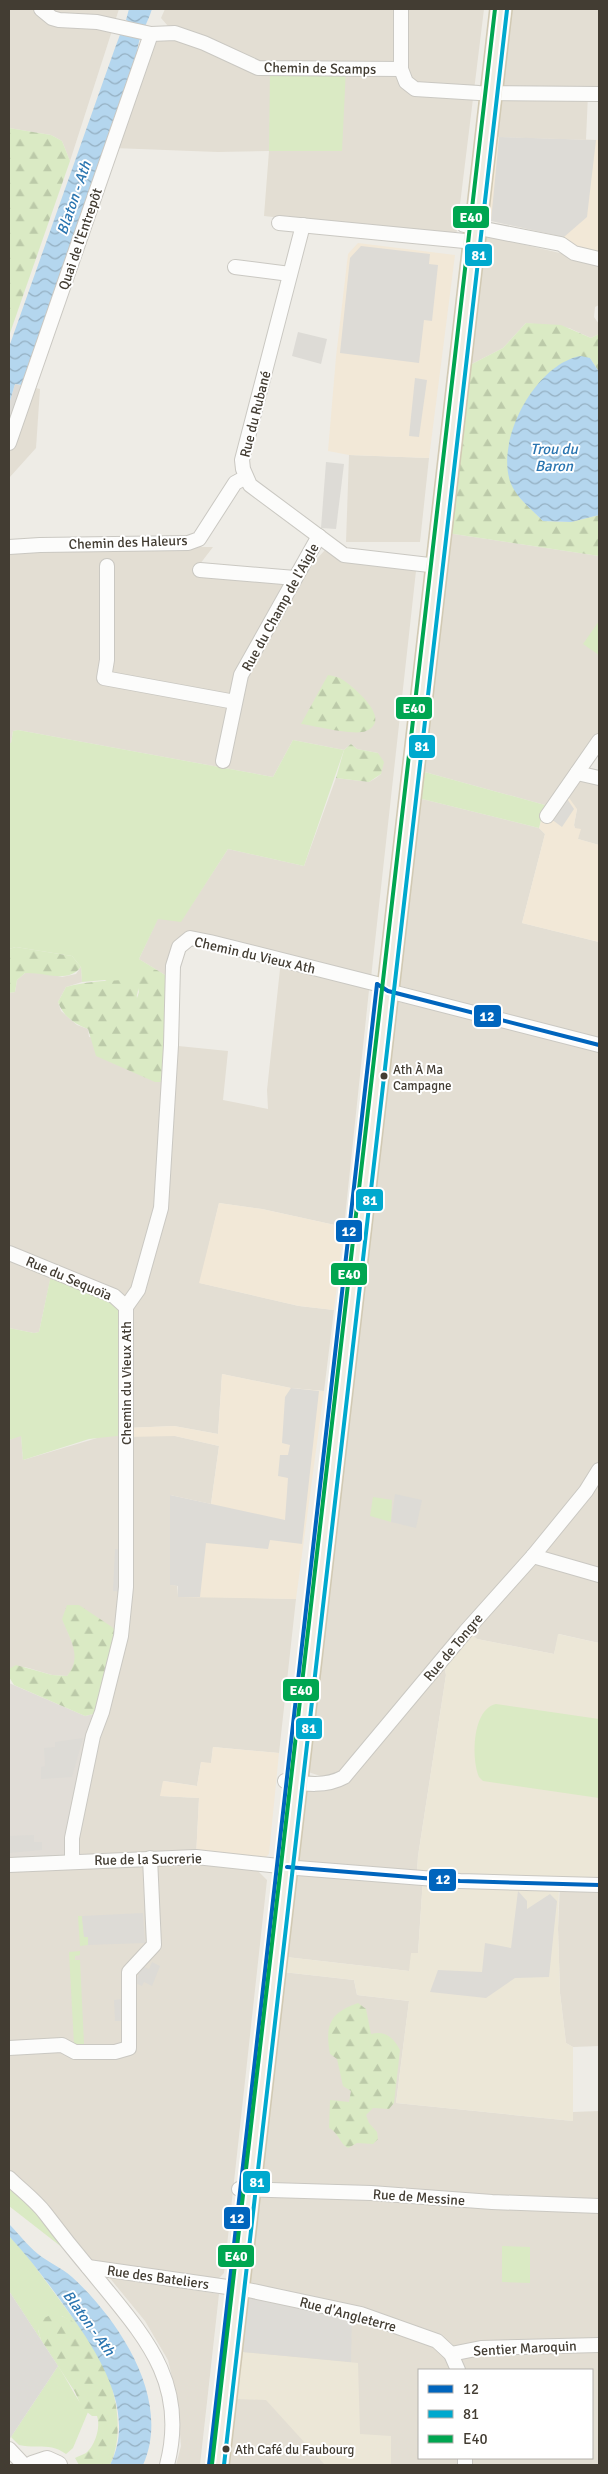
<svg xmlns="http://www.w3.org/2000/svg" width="608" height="2474" font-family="Signika,sans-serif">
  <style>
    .residential { fill: #e3ded3 }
    .commercial { fill: #f2e8d7 }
    .industrial { fill: #e1ddd7 }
    .education { fill: #ece7d7 }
    .green { fill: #daeac4 }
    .forest { fill: url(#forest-firs) }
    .parking { fill: #dddbd6 }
    .water { fill: url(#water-waves) }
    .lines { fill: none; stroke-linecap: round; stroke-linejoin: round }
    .minor-casing { stroke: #cac8c2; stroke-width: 16 }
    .tertiary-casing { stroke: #cac8c2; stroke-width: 20 }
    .primary-casing { stroke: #d1c9b3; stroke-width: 24 }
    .minor { stroke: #fcfcfb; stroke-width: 14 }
    .tertiary { stroke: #fcfcfb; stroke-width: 18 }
    .primary { stroke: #f0ece2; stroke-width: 21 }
    .bus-1-casing { stroke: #fff; stroke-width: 8 }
    .bus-2-casing { stroke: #fff; stroke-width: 8 }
    .bus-3-casing { stroke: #fff; stroke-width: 8 }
    .bus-1 { stroke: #0065bd; stroke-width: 4 }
    .bus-2 { stroke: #00a9ce; stroke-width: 4 }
    .bus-3 { stroke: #00a651; stroke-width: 4 }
    .bus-dot { fill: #433d33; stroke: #fff; stroke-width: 2 }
    .labels { text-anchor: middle; stroke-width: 4; stroke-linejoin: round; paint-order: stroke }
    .bus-label { font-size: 13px; fill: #433d33; stroke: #fff; text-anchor: start }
    .street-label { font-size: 14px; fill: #433d33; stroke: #fff }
    .water-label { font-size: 15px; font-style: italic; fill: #2a75b0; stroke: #fff }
    .line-badge { stroke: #fff; stroke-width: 2 }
    .badge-label { font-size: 14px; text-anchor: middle; font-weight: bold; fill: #fff }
  </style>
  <defs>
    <pattern id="forest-firs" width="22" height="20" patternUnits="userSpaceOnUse" patternTransform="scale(1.25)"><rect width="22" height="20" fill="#daeac4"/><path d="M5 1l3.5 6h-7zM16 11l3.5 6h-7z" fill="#bccaa9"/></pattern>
    <pattern id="water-waves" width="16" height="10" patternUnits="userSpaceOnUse" patternTransform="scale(1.25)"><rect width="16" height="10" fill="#b4d6ee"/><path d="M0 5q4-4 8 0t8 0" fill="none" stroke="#94afc1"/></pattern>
  </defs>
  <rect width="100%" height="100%" fill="#eeece6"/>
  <g class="residential">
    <path d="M9 9H119L70 161 62 141 51 135 9 128Z"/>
    <path d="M165 9H484L456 237 264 216 269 151 218 152 113 148 153 35 174 33 161 18Z"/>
    <path d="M507 9H599V94H588L586 140 492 137Z"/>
    <path d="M482 235 599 262V305L595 307 594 317 599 324V334L591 338 569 328 526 323 503 348 468 366Z"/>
    <path d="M28 386 40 389 36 448 9 478V441Z"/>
    <path d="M349 455 429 458 420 542H346Z"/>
    <path d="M447 533 599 556V741L577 773 599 778V845L578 839 574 825 577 809 543 815 545 805 421 771Z"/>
    <path d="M31 545 34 552 42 547H213L200 564 292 574 302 554 313 563 325 550 345 562 416 571 371 978 287 962 369 990 344 1227 262 1209 219 1203 200 1283 299 1306 334 1310 324 1391 291 1388 222 1374 218 1434 174 1426 126 1428 52 1271 39 1332 34 1333 9 1328V993L15 992 17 980 25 973 41 972 62 977 76 974 81 967 82 982 66 987 58 1002 61 1011 77 1025 88 1029 89 1037 228 1051 223 1100 268 1109 267 1090 281 960 183 942 173 980 139 959 158 918 181 921 228 849 304 866 336 778 369 782 376 778 381 774 378 753 357 749 351 744 344 750 293 740 273 777 18 730 13 731 11 743H9V547Z"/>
    <path d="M418 798 539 828 545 834 522 923 599 942V1042L394 984Z"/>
    <path d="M395 1001 599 1048V1643L559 1634 554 1654 477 1639 467 1631 443 1659 446 1675 418 1856 417 1872 423 1878 418 1953 409 1971 286 1957 303 1789 336 1781 305 1771Z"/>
    <path d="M21 1435 23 1460 104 1436H175L219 1446 211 1504 170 1495 178 1596 296 1599 279 1753 213 1747 211 1764 201 1762 197 1786 164 1781 161 1796 199 1798 196 1857 203 1865 258 1871 267 1880 224 2273 218 2279 90 2266 9 2178V1865L102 1712 62 1619 76 1652 74 1668 67 1676 52 1675 25 1667 9 1670V1440Z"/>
    <path d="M560 1884 599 1885V2046L573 2047 566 2043 560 1993 558 1929Z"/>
    <path d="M283 1972 354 1980 357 1995 409 2001 396 2103 573 2121V2112L599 2111V2465H465V2458H592V2370H419V2458H463V2465H227L249 2294 257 2187Z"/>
    <path d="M109 2277 219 2294 200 2465H176L181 2446 177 2399 168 2360 145 2321Z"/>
  </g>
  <g class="commercial">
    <path d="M492 137 599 140V257L583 252 564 237 483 219Z"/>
    <path d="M358 243 455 255 429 458 349 455 328 451 336 357 348 254Z"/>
    <path d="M567 795 577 809 574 825 575 828 581 829 578 839 599 845V942L522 923 545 834 539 828 543 815Z"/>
    <path d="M219 1203 262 1209 344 1227 334 1310 299 1306 199 1283Z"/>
    <path d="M222 1374 291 1388 324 1391 296 1599 178 1597V1586L170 1585V1495L211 1504 219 1446 175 1436 126 1437V1428L174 1426 218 1434Z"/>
    <path d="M213 1747 279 1753 269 1854 266 1857 222 1854 196 1857 199 1798 160 1796 163 1781 197 1786 201 1762 211 1763Z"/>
  </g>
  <path class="industrial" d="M9 1683 85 1716 102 1712 72 1861 9 1865Z"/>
  <g class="education">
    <path d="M466 1631 477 1639 554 1654 558 1634 599 1643V1885L559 1884 558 1929 560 1993 566 2043 573 2047V2121L396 2103 409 2001 357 1995 354 1980 283 1972 286 1957 409 1971 411 1953H418L423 1878 417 1872 418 1856 446 1675 443 1659Z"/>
    <path d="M243 2352 358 2363 360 2434 391 2436V2465H325L266 2400 237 2399Z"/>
  </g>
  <g class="green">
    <path d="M346 68 342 151H269L270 69Z"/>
    <path d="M599 621V655L583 644Z"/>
    <path d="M18 730 273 777 293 740 344 750 304 866 228 849 181 922 158 919 139 959 157 970H143L136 999 105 980 82 982 81 967 72 956 16 947 9 949V743H11L13 731Z"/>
    <path d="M421 771 545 805 539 828 418 798Z"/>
    <path d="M52 1270 121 1301 126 1435 89 1439 23 1460 21 1436 9 1440V1328L34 1333 39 1332Z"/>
    <path d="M373 1497 392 1500 391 1522 370 1516Z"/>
    <path d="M496 1704 599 1719V1798L483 1781 479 1777C471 1759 472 1709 496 1704Z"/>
    <path d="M78 1916H82L84 1937H88V1945L80 1946Z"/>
    <path d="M80 1951V1955L75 1956V1960H80L84 2044 74 2045 69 1952Z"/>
    <path d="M9 2178 77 2259 9 2206Z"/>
    <path d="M9 2236 25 2253 78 2325 62 2316 38 2330 41 2340 9 2291Z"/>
    <path d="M502 2246 530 2247V2283L502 2282Z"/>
    <path d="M58 2366C66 2377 79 2405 88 2412L73 2448 66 2454C50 2442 36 2449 19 2445L11 2437Z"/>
  </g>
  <g class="forest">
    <path d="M9 128 51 135 62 141 70 161 9 336Z"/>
    <path d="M526 323 561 325 591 338 599 334V372L590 358 511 483 520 498 543 521 571 522 599 515V556L447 533 468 366 503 348Z"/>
    <path d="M328 675C333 676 339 677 343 680 355 688 393 720 366 731 354 736 316 726 301 724Z"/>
    <path d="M351 744 357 749 378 753 384 762 381 774 369 782 336 778 344 750Z"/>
    <path d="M16 947 72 956 81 967C67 984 46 972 25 973L17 980 15 992 9 993V949Z"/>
    <path d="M143 969 157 970 173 980 169 1075 161 1082H155L96 1056 88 1029C74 1024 63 1016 58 1002L66 987C84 982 103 981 122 980L134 990 137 998 139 992 136 979Z"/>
    <path d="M67 1605H79L112 1627 121 1636 102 1712 85 1716 14 1685 9 1677V1669L16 1665 52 1675 67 1676C83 1658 70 1639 62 1619Z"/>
    <path d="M358 2003 366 2009 371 2034C385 2030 394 2038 400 2050L394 2103 389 2109 373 2108 366 2115 369 2123 377 2132 378 2139 373 2144 357 2143 348 2148C339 2143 339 2133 329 2128L330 2100 349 2102 351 2091 343 2086 337 2059 330 2054C325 2026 329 2013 358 2003Z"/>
    <path d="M55 2313C63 2317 73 2320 79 2326 109 2357 130 2425 110 2465H79L75 2458C78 2456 83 2455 86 2453 95 2446 101 2427 97 2416H92L82 2408 75 2392 41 2340 38 2329 42 2322 44 2318Z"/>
  </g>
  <g class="parking">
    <path d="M499 137 596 140 587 217 564 237 491 221Z"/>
    <path d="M361 246 430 254 429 264 438 265 432 321 424 320 419 363 340 353 350 258Z"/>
    <path d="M298 332 327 339 321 364 292 356Z"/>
    <path d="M415 378 427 380 419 437 409 436Z"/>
    <path d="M15 384 22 386 9 441V404Z"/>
    <path d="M326 462 344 464 336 529 321 528Z"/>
    <path d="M563 793 574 809 562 827 547 816Z"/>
    <path d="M291 1388 319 1391 302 1544 270 1540 268 1549 206 1543 200 1597H178V1586L170 1585V1495L285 1520 288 1478 278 1476 280 1455H288L290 1445 282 1443 285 1397Z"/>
    <path d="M395 1494 422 1500 416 1528 391 1522Z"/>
    <path d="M115 1549 126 1550 125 1592 113 1591Z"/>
    <path d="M83 1738 72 1777 41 1779V1767L45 1766 44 1748 55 1747V1742Z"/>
    <path d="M34 1835V1842H42V1850L9 1853V1836Z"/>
    <path d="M518 1891 527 1901V1909L550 1894 557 1901 549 1977 515 1978 486 1998 430 1992 438 1970 482 1972 485 1943 511 1948Z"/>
    <path d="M143 1913 145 1943 88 1945V1937H84L82 1916Z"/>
    <path d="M152 1962 160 1966 152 1986 144 1982 142 1986 135 1983 142 1966 149 1969Z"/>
    <path d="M122 1999 123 2021H115L114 2000Z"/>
    <path d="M248 2290 352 2312 351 2362 243 2352Z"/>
    <path d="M9 2291 58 2366 9 2440Z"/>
  </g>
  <g class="water">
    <path d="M129 9H152C147 25 139 35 137 52L22 385 15 384 9 404V347L115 48 121 32 132 23 126 20Z"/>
    <path d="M581 356 590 358 599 372V515L571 522 543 521C532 510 518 499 511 484 494 441 536 363 581 356Z"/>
    <path d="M9 2224C18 2233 27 2245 38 2254 48 2262 62 2268 72 2277 120 2321 172 2400 143 2465H110C137 2412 98 2353 68 2311 49 2284 31 2260 9 2236Z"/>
  </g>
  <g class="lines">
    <defs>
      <g id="minor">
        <path d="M41 9 52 18 59 20 97 22 151 34 175 33 204 43 258 68 401 69"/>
        <path d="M401 9V69L406 82 415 89 479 93 599 94"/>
        <path d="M279 223 475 242"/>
        <path d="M303 225 242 460 243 469 250 485 344 555 438 566"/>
        <path d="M464 225 561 244 574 253 599 259"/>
        <path d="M235 267 290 274"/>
        <path d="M9 443 151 34"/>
        <path d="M9 547 40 545 188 543 199 539 235 483 246 477"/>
        <path d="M107 566V660L104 678 235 702"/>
        <path d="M200 570 295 578"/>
        <path d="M223 761 241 675 319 536"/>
        <path d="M577 773 599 778"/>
        <path d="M547 816 599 741"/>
        <path d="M9 1253 114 1296 126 1307"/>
        <path d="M533 1556 599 1575"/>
        <path d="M285 1781C305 1784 326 1787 344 1777L466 1631 533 1556 586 1491 599 1470"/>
        <path d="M72 1861V1838L93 1736 102 1712 121 1636 126 1587V1307L138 1290 161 1208 171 1045 173 966 179 947 190 938 210 942 377 984 388 991 599 1045"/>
        <path d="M9 1865 196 1857 297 1868 460 1881 599 1885"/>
        <path d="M9 2048 62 2045 75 2052H115L129 2048V1972L154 1945 150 1858"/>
        <path d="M9 2178C20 2189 35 2200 45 2213 60 2233 76 2253 92 2272 142 2334 189 2380 167 2465"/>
        <path d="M239 2189 371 2193 492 2202 599 2206"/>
        <path d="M88 2267 248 2290 361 2314 437 2341 451 2354 458 2370"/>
        <path d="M451 2354 481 2348 599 2345"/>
        <path d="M9 2449 24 2465"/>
        <path d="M465 2458V2465"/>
      </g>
      <path id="tertiary" d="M32 2465 47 2460 58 2465"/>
      <path id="primary" d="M218 2465 501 9"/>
    </defs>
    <use href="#minor" class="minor-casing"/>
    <use href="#tertiary" class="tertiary-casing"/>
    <use href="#primary" class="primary-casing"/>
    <use href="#minor" class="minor"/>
    <use href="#tertiary" class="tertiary"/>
    <use href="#primary" class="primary"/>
    <defs>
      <g id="bus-1">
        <path d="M377 984 388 991 599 1045"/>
        <path d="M287 1867 460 1881 599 1885"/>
        <path d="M209 2465 377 984"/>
      </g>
      <path id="bus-2" d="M224 2465 507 10"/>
      <path id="bus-3" d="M212 2464 495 9"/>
    </defs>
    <use href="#bus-1" class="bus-1-casing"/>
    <use href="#bus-2" class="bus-2-casing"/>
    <use href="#bus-3" class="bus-3-casing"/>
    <use href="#bus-1" class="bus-1"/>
    <use href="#bus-2" class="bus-2"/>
    <use href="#bus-3" class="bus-3"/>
  </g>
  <g class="bus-dot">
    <circle cx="384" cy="1076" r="4.5"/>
    <circle cx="226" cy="2449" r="4.5"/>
  </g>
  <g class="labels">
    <g class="bus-label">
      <text x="393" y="1074">Ath À Ma<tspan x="393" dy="16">Campagne</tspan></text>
      <text x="235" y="2454">Ath Café du Faubourg</text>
    </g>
    <g class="street-label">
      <text transform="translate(320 68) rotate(1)" y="5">Chemin de Scamps</text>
      <text transform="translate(80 239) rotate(-71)" y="5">Quai de l'Entrepôt</text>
      <text transform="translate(255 414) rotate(-76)" y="5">Rue du Rubané</text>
      <text transform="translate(128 542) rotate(-2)" y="5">Chemin des Haleurs</text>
      <text transform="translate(280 607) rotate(-61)" y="5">Rue du Champ de l'Aigle</text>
      <text transform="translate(255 955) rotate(13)" y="5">Chemin du Vieux Ath</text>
      <text transform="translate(69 1278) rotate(23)" y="5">Rue du Sequoïa</text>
      <text transform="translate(126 1383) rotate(-90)" y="5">Chemin du Vieux Ath</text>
      <text transform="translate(453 1647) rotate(-50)" y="5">Rue de Tongre</text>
      <text transform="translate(148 1859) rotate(-1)" y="5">Rue de la Sucrerie</text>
      <text transform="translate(419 2197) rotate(4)" y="5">Rue de Messine</text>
      <text transform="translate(158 2277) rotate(8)" y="5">Rue des Bateliers</text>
      <text transform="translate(348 2314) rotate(15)" y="5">Rue d'Angleterre</text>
      <text transform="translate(525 2348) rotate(-3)" y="5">Sentier Maroquin</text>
    </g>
    <g class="water-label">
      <text transform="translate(74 198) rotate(-71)" y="5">Blaton - Ath</text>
      <text x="554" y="454">Trou du<tspan x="554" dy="17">Baron</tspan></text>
      <text transform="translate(89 2323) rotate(54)" y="5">Blaton - Ath</text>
    </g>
  </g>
  <g class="line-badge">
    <rect x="452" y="205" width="38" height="24" rx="5" fill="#00a651"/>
    <rect x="464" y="243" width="29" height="24" rx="5" fill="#00a9ce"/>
    <rect x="395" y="696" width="38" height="24" rx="5" fill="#00a651"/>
    <rect x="408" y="734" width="28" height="25" rx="5" fill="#00a9ce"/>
    <rect x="473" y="1004" width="29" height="24" rx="5" fill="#0065bd"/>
    <rect x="355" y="1188" width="29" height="24" rx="5" fill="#00a9ce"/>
    <rect x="335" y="1219" width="28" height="24" rx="5" fill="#0065bd"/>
    <rect x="330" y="1262" width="38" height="24" rx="5" fill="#00a651"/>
    <rect x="282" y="1678" width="38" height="24" rx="5" fill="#00a651"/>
    <rect x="295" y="1717" width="28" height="23" rx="5" fill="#00a9ce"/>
    <rect x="428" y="1868" width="29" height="24" rx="5" fill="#0065bd"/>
    <rect x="242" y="2170" width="29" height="24" rx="5" fill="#00a9ce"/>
    <rect x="223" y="2206" width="28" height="24" rx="5" fill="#0065bd"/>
    <rect x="217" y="2244" width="38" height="24" rx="5" fill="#00a651"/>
  </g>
  <g class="badge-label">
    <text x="471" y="222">E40</text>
    <text x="479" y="260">81</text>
    <text x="414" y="713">E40</text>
    <text x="422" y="751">81</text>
    <text x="487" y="1021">12</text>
    <text x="370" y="1205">81</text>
    <text x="349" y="1236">12</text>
    <text x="349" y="1279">E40</text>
    <text x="301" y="1695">E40</text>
    <text x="309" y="1733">81</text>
    <text x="443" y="1884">12</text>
    <text x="257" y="2187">81</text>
    <text x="237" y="2223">12</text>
    <text x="236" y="2261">E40</text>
  </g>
  <rect width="608" height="2474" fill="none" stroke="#433d33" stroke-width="20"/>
  <rect x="418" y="2369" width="175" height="90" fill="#ffffff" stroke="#b4b1ad"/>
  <rect x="428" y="2385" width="25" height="8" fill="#0065bd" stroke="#b4b1ad"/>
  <text x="463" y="2394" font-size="15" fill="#433d33">12</text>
  <rect x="428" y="2410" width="25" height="8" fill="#00a9ce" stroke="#b4b1ad"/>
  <text x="463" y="2419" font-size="15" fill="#433d33">81</text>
  <rect x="428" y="2435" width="25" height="8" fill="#00a651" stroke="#b4b1ad"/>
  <text x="463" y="2444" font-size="15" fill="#433d33">E40</text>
</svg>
